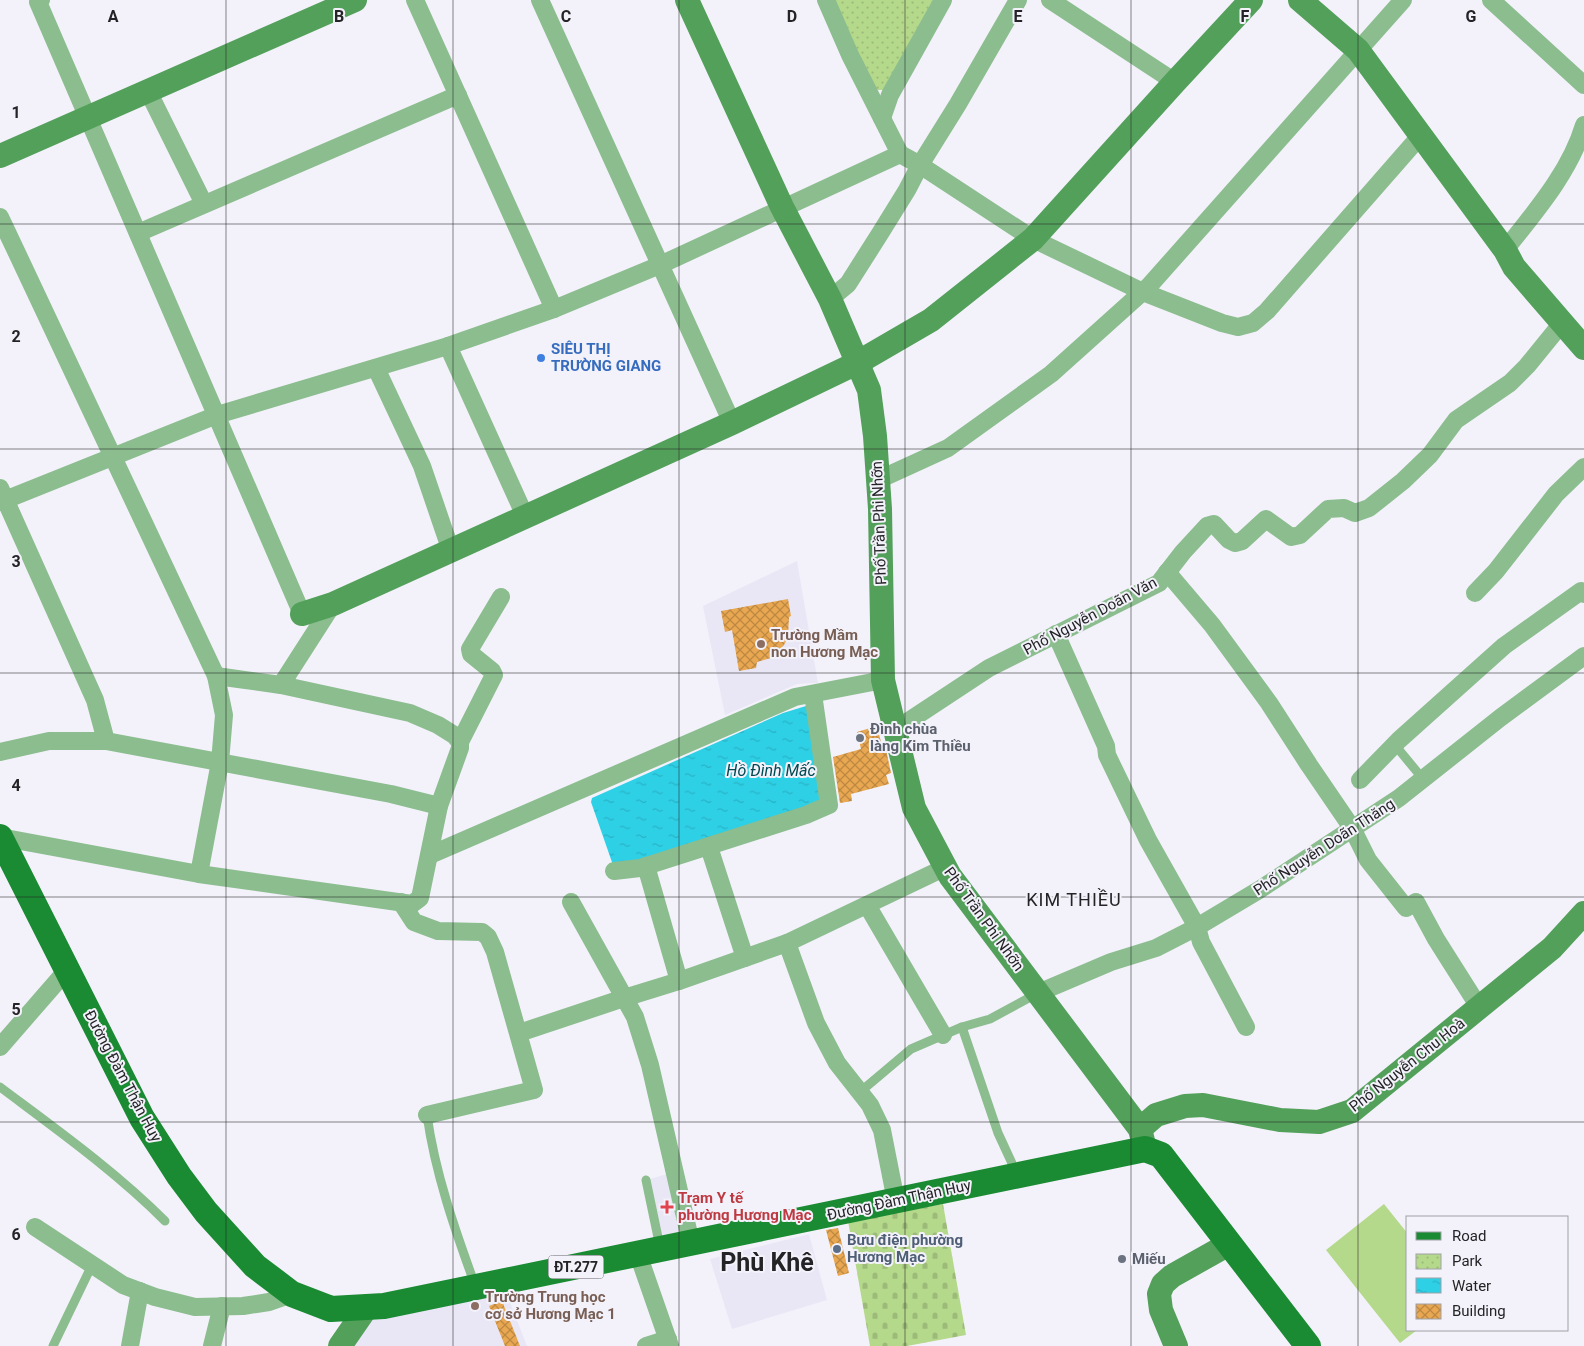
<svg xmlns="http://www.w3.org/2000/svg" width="1584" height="1346" font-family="Roboto,sans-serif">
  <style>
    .built { fill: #e9e7f6 }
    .grass { fill: #b5d98b }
    .cemetery { fill: url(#cemetery-stones) }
    .park { fill: url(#park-dots) }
    .water { fill: url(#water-ripples) }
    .building { fill: url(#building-cross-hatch) }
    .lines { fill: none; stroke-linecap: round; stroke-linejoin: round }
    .lane { stroke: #8bbd8e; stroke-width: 9 }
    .street { stroke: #8bbd8e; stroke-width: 18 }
    .secondary { stroke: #53a05b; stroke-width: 24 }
    .primary { stroke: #1a8b32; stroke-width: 26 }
    .grid { fill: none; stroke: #242427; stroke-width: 1; stroke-opacity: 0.55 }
    .shop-dot { fill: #3f7fe0; stroke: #f3f2fa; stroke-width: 2 }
    .education-dot { fill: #8d6e63; stroke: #f3f2fa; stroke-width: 2 }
    .worship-dot { fill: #6b7280; stroke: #f3f2fa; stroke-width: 2 }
    .health-dot { fill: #e0444e; stroke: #f3f2fa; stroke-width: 2 }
    .service-dot { fill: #5c6f8a; stroke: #f3f2fa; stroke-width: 2 }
    .labels { text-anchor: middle; stroke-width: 4; stroke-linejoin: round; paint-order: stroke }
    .shield { fill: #f3f2fa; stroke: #626266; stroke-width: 1 }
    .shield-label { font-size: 14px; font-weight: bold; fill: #242427 }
    .shop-label { font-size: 15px; font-weight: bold; fill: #366cbe; stroke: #f3f2fa; text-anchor: start }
    .street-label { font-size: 15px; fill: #242427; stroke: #f3f2fa }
    .education-label { font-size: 15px; font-weight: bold; fill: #785e54; stroke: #f3f2fa; text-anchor: start }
    .worship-label { font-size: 15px; font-weight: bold; fill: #5b616d; stroke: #f3f2fa; text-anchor: start }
    .health-label { font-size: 15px; font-weight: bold; fill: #be3a42; stroke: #f3f2fa; text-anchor: start }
    .service-label { font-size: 15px; font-weight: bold; fill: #4e5e75; stroke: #f3f2fa; text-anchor: start }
    .water-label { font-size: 16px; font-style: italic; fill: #024952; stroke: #f3f2fa }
    .quarter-label { font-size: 18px; letter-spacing: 1px; fill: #242427; stroke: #f3f2fa }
    .town-label { font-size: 25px; font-weight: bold; fill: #242427; stroke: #f3f2fa }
    .grid-label { font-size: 16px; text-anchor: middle; font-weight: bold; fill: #242427; stroke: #f3f2fa; stroke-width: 4; stroke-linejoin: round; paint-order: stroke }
  </style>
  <defs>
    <pattern id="cemetery-stones" width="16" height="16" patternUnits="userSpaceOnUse" patternTransform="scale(1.25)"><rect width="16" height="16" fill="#b5d98b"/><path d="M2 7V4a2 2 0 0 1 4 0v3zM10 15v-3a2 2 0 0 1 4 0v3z" fill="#9cba78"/></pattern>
    <pattern id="park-dots" width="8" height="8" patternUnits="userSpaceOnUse" patternTransform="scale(1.25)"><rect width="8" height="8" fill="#b5d98b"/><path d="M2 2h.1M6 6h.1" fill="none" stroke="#9cba78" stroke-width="1.8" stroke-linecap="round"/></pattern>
    <pattern id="water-ripples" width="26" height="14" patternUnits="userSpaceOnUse" patternTransform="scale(1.25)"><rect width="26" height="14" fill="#2ed0e6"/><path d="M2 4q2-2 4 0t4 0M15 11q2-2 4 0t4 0" fill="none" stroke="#29b2c5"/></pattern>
    <pattern id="building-cross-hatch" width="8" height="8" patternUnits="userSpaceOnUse" patternTransform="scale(1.25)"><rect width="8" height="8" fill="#e8a750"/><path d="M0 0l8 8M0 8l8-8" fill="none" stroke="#bc8842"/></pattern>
  </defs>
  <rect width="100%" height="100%" fill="#f3f2fa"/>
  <g class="built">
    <path d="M797 561 818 683 797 684 725 715 703 606Z"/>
    <path d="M673 1172 687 1234 660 1240 647 1180Z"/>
    <path d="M809 1234 827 1300 732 1329 710 1259Z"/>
    <path d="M506 1292 527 1346H349L370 1320Z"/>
  </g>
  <path class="grass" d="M1384 1204 1408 1234V1330H1417L1400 1343 1326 1250Z"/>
  <path class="cemetery" d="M943 1204 966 1335 907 1346H870L848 1221Z"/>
  <path class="park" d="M834 0H938L885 90H878L872 86Z"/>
  <path class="water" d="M806 706 808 709 823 801 650 860 613 865 591 802 592 798 783 713Z"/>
  <g class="building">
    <path d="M788 599 791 616 789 617 788 637 784 645 771 658 757 662 756 668 739 671 732 630 725 632 721 611Z"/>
    <path d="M877 726 882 746 885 745 891 773 886 775 889 784 851 794 852 801 840 803 833 757 861 749 857 732Z"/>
    <path d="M838 1228 849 1273 838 1276 826 1230Z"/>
    <path d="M502 1301 520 1346H505L489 1306Z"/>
  </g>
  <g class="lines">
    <g class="lane">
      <path d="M1395 745 1423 779"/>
      <path d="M0 1087C56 1129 115 1171 165 1221"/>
      <path d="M860 1092 911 1049 962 1027"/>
      <path d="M427 1115C435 1173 455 1230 475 1285"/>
      <path d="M1017 1174 998 1133 962 1027 990 1019 1038 993"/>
      <path d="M646 1180 660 1247"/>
      <path d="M53 1346 92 1265"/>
    </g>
    <g class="street">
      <path d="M41 0 38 2 302 614"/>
      <path d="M415 0 554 309"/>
      <path d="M540 0 732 423"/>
      <path d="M826 0 850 55 900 154 920 165 1033 239 1143 292 1222 323 1238 327 1253 323 1267 311 1421 135"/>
      <path d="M1050 0 1175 82"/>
      <path d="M1491 0 1584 85"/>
      <path d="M148 91 204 204"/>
      <path d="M882 118 890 95 943 0"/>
      <path d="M0 217 216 676 224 715 220 762 199 874"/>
      <path d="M138 233 458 95"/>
      <path d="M1505 250C1535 212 1570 172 1584 125"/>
      <path d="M830 299 848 284 881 232 907 190 920 165 958 104 1018 0"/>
      <path d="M448 346 525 516"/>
      <path d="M376 368 422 466 451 551"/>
      <path d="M878 480 948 448 1051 374 1149 286 1403 0"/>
      <path d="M0 488 95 700 106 741"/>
      <path d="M0 502 217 415 448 346 554 309 660 265 900 154"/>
      <path d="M1167 572 1212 625 1269 703 1309 765 1352 828 1368 860 1406 908 1416 902 1436 939 1479 1007"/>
      <path d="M1475 593 1496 571 1556 494 1584 467"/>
      <path d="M1056 634 1106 746 1107 755 1148 840 1197 927 1201 942 1246 1027"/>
      <path d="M281 685 333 604"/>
      <path d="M895 730 989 668 1159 583 1183 552 1207 526 1214 524 1229 540 1235 543 1242 541 1266 519 1291 537 1300 535 1328 509 1344 508 1355 513 1369 508 1403 481 1430 455 1456 420 1510 383 1527 366 1562 323"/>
      <path d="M460 742 494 675 492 671 471 654 470 649 501 597"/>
      <path d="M0 752 49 741H106L391 794 439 806"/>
      <path d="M1360 780 1399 740 1504 646 1581 591 1584 594"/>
      <path d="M0 837 199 874 412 904 420 898 439 806 460 748V742L454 735 438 725 410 713 281 685 216 676"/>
      <path d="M709 847 745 958"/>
      <path d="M430 855 795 697 883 680"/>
      <path d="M646 866 679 981"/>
      <path d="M614 871 640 868 806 815 829 805 813 694"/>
      <path d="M401 902 414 922 438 931 482 932 488 937 495 952 534 1090 427 1115"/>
      <path d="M571 902 635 1017 650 1065 691 1243"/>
      <path d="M867 905 943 1035"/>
      <path d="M787 943 816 1023 837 1063 870 1105 882 1130 896 1201"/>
      <path d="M1038 993 1111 962 1156 948 1197 927 1259 890 1399 798 1500 718 1584 656"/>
      <path d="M519 1033 624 998 679 981 787 943 946 867"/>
      <path d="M0 1047 67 970"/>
      <path d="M35 1227 123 1285 155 1297 195 1307 243 1306 269 1302 292 1294"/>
      <path d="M638 1254 670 1346"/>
      <path d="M130 1346 140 1291"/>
      <path d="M212 1346 222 1306"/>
      <path d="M646 1346 668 1339"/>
    </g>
    <g class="secondary">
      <path d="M687 0 782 207 830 299 869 390 875 436 880 509 883 680 914 808 950 876 1140 1129 1145 1149"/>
      <path d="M1300 0 1358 50 1505 250 1514 267 1584 348"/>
      <path d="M0 156 355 0"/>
      <path d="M302 614 333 604 732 423 857 363 931 320 1033 239 1175 82 1251 0"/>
      <path d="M1140 1129 1156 1115 1185 1106 1203 1105 1280 1120 1319 1122 1352 1111 1552 948 1584 913"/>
      <path d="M340 1346 367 1307"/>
      <path d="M1176 1346 1161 1310 1159 1294 1163 1284 1172 1276 1229 1244"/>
    </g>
    <path class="primary" d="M0 837 142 1118 179 1176 206 1212 255 1266 292 1294 331 1309 384 1306 1145 1149 1161 1155 1308 1346"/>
  </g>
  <path class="grid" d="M226 0V1346M453 0V1346M679 0V1346M905 0V1346M1131 0V1346M1358 0V1346M0 224H1584M0 449H1584M0 673H1584M0 897H1584M0 1122H1584"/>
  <circle class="shop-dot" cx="541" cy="358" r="5"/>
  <g class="education-dot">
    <circle cx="761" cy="644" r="5"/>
    <circle cx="475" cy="1306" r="5"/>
  </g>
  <g class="worship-dot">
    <circle cx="860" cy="738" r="5"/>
    <circle cx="1122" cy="1259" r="5"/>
  </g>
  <path class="health-dot" d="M664.5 1199.5h5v5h5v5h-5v5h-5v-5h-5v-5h5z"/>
  <circle class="service-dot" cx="837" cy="1249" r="5"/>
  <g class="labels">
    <rect class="shield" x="548.5" y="1255.5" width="55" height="23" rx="4"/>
    <g class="shield-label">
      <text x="576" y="1272">ĐT.277</text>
    </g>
    <g class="shop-label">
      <text x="551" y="354">SIÊU THỊ<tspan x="551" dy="17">TRƯỜNG GIANG</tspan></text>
    </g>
    <g class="street-label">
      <text transform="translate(879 523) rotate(-92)" y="5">Phố Trần Phi Nhỡn</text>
      <text transform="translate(1090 616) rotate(-28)" y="5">Phố Nguyễn Doãn Văn</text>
      <text transform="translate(1324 847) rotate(-33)" y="5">Phố Nguyễn Doãn Thăng</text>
      <text transform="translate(984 919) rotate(54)" y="5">Phố Trần Phi Nhỡn</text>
      <text transform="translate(1407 1065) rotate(-38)" y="5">Phố Nguyễn Chu Hoà</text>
      <text transform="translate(123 1076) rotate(62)" y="5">Đường Đàm Thận Huy</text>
      <text transform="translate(899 1200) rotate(-12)" y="5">Đường Đàm Thận Huy</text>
    </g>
    <g class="education-label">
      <text x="771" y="640">Trường Mầm<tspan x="771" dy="17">non Hương Mạc</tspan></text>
      <text x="485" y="1302">Trường Trung học<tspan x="485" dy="17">cơ sở Hương Mạc 1</tspan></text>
    </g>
    <g class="worship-label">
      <text x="870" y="734">Đình chùa<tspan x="870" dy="17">làng Kim Thiều</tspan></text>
      <text x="1132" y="1264">Miếu</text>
    </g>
    <g class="health-label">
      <text x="678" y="1203">Trạm Y tế<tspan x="678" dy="17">phường Hương Mạc</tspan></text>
    </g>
    <g class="service-label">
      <text x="847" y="1245">Bưu điện phường<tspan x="847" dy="17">Hương Mạc</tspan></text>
    </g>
    <g class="water-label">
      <text x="771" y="776">Hồ Đình Mấc</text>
    </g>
    <g class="quarter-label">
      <text x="1074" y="906">KIM THIỀU</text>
    </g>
    <g class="town-label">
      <text x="767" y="1271">Phù Khê</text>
    </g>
  </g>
  <g class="grid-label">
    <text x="113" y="22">A</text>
    <text x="339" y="22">B</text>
    <text x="566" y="22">C</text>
    <text x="792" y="22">D</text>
    <text x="1018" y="22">E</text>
    <text x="1245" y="22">F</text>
    <text x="1471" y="22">G</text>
    <text x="16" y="118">1</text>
    <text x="16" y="342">2</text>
    <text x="16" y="567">3</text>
    <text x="16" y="791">4</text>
    <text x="16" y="1015">5</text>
    <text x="16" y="1240">6</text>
  </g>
  <rect x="1406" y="1216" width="162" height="115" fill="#f3f2fa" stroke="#a0a0a6"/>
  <rect x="1416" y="1232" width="25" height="8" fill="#1a8b32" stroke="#a0a0a6"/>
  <text x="1452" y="1241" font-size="15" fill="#242427">Road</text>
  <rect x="1416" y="1254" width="25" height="15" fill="url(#park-dots)" stroke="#a0a0a6"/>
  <text x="1452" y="1266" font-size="15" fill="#242427">Park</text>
  <rect x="1416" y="1278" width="25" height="15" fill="url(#water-ripples)" stroke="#a0a0a6"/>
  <text x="1452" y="1291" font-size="15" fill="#242427">Water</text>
  <rect x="1416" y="1304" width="25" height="15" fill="url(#building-cross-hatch)" stroke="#a0a0a6"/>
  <text x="1452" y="1316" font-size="15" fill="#242427">Building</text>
</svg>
